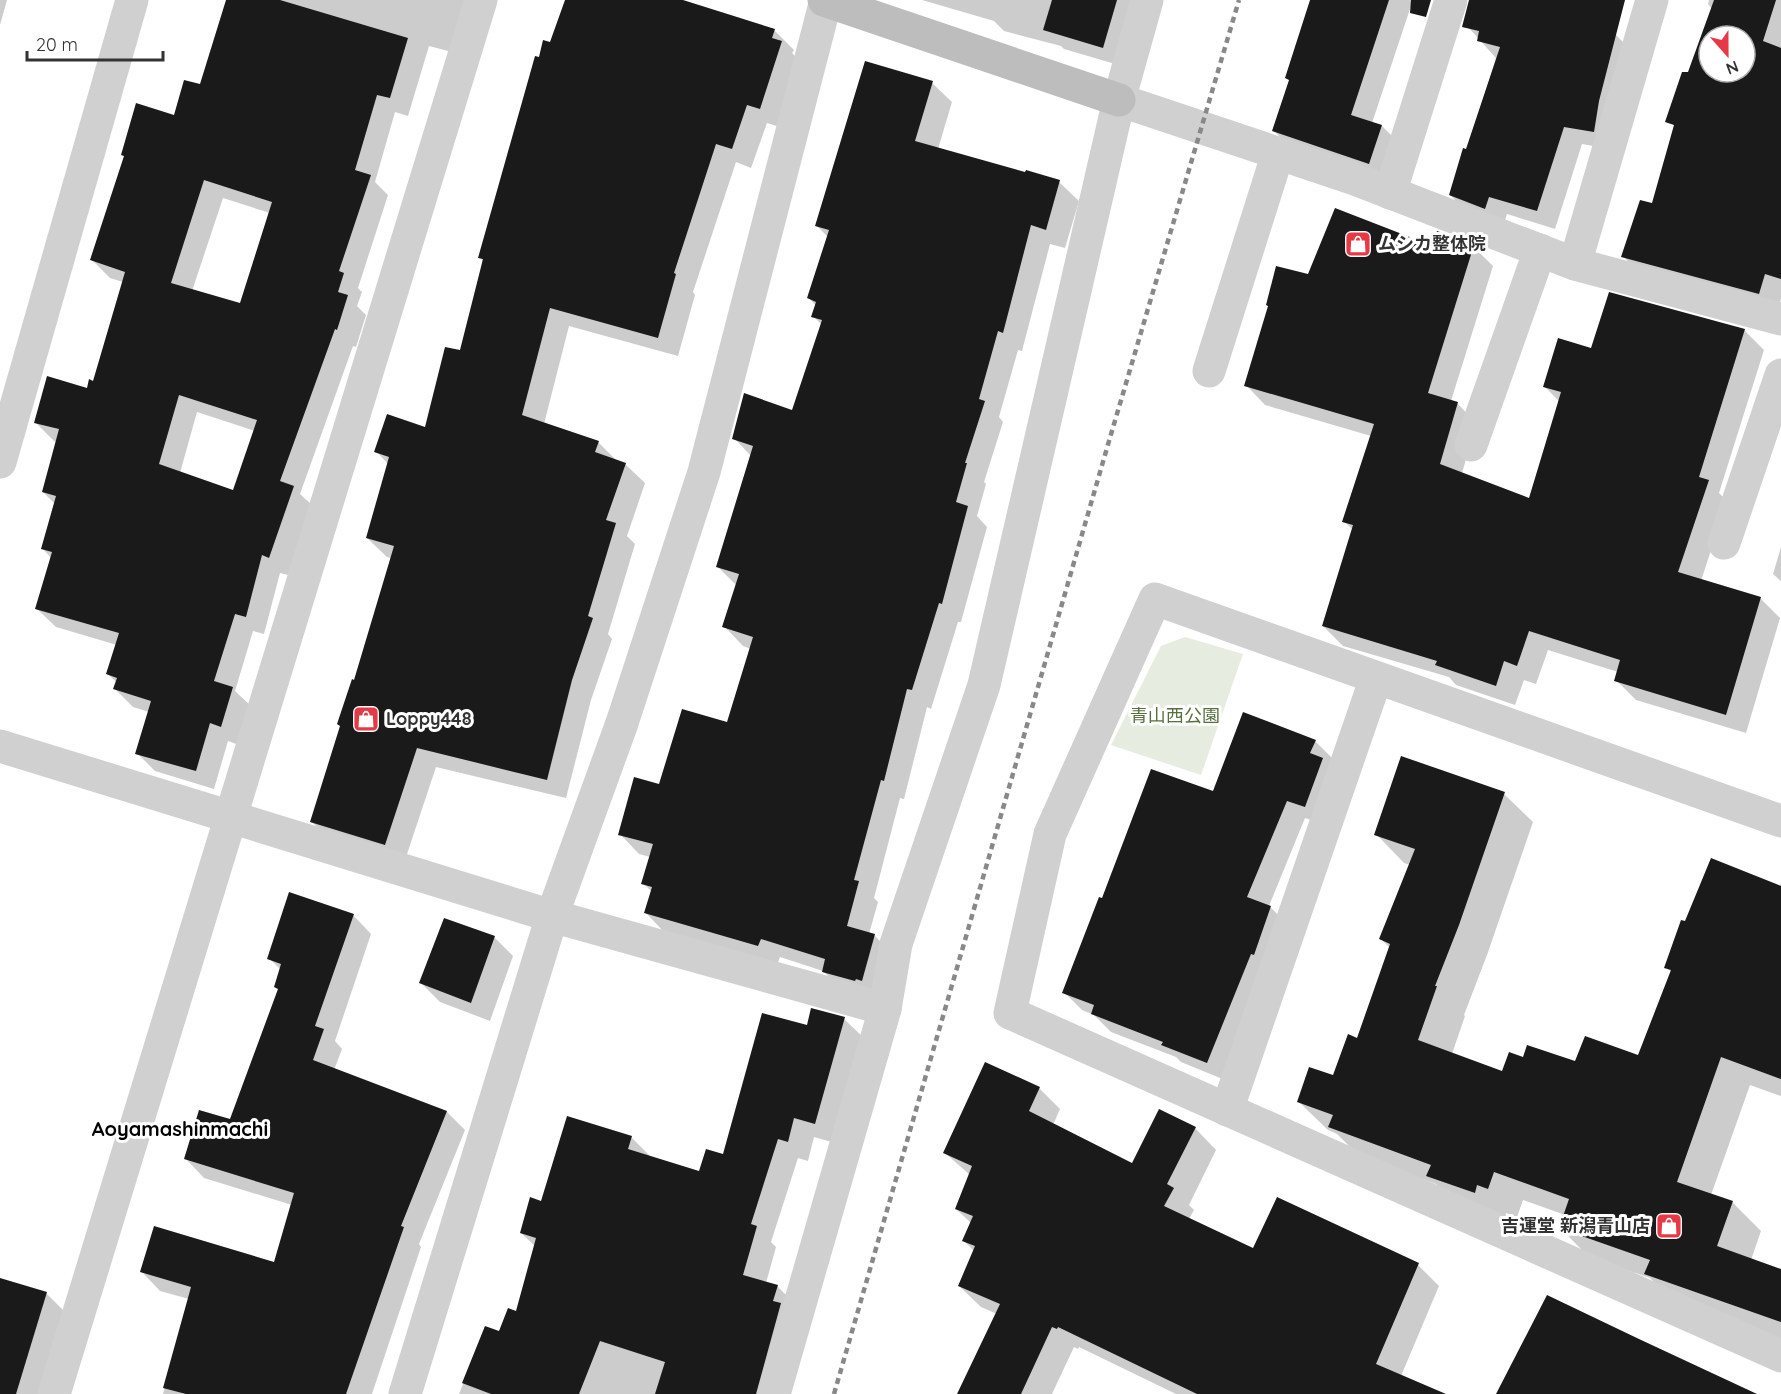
<svg xmlns="http://www.w3.org/2000/svg" width="1781" height="1394" font-family="Quicksand,'Noto Sans JP',sans-serif">
  <style>
    .green { fill: #e6ecdf }
    .shadow { fill: #0003; fill-rule: evenodd }
    .building { fill: #1a1a1a; fill-rule: evenodd }
    .lines { fill: none; stroke-linecap: round; stroke-linejoin: round }
    .street { stroke: #d0d0d0; stroke-width: 33 }
    .secondary { stroke: #bdbdbd; stroke-width: 33 }
    .rail { stroke: #888; stroke-width: 4.5; stroke-dasharray: 6 4.5; stroke-linecap: butt }
    .labels { text-anchor: middle; stroke-width: 6; stroke-linejoin: round; paint-order: stroke }
    .poi-label { font-size: 18px; font-weight: bold; fill: #333; stroke: #fff; text-anchor: start }
    .park-label { font-size: 18px; fill: #56703f; stroke: #fff }
    .neighbourhood-label { font-size: 20px; font-weight: bold; fill: #000; stroke: #fff }
  </style>
  <rect width="100%" height="100%" fill="#fff"/>
  <path class="green" d="M1185 637 1243 654 1201 775 1111 745 1161 646Z"/>
  <g class="shadow">
    <path d="M0 0H7L0 25Z"/>
    <path d="M227 0H467L452 52 429 46 408 116 395 112 375 182 388 195 358 288 362 292 357 306 366 315 356 347 353 346 300 494 312 505 288 575 280 573 264 634 253 631 235 691 251 706 239 745 228 741 214 789 155 771 137 753 149 712 133 707 115 689 117 683 108 674 117 645 56 627 37 609 52 559 43 549 55 504 43 492 57 442 54 441 35 422 88 390 94 382 123 282 110 278 92 260 125 157 122 154 175 117 201 86ZM223 198 270 213 241 305 192 291ZM197 412 255 431 234 492 180 473Z"/>
    <path d="M566 0H677L774 30 794 50 792 53 801 62 780 127 767 123 751 168 736 162 693 292 695 295 678 356 569 326 544 424 598 442 617 461 625 464 645 483 627 536 635 544 608 634 612 639 591 700 566 798 436 767 404 863 331 841 311 821 355 682 391 558 387 557 367 538 388 464 376 451 426 429 461 352 484 262 479 257 540 59 551 43Z"/>
    <path d="M922 0H1141L1122 66 1064 49 1061 46 1004 31 994 21Z"/>
    <path d="M1312 0H1413L1372 123 1382 126 1400 144 1387 182 1292 149 1274 131 1290 81 1287 78Z"/>
    <path d="M1476 0H1562L1556 19 1616 35 1634 53 1611 149 1582 144 1555 229 1507 214 1503 226 1468 213 1450 195 1467 150 1496 58 1468 27Z"/>
    <path d="M1709 0H1781V299L1777 311 1641 275 1623 256 1653 205 1675 126 1672 123 1712 9 1708 4ZM1709 36H1745V72H1709Z"/>
    <path d="M932 83 952 102 938 149 1059 182 1079 201 1065 248 1050 244 1022 351 1018 350 999 417 1003 422 984 482 986 484 977 516 987 527 961 622H958L931 709 927 707 904 799 900 798 874 898 878 902 869 934 874 935 894 955 881 999 843 991 823 971 780 957 777 965 665 933 646 913 652 892 643 883 650 857 639 854 620 834 660 786 728 724 751 649 743 646 724 626 737 586 717 566 751 456 734 438 793 412 822 325 813 316 816 306 809 298 829 238 817 226Z"/>
    <path d="M1421 243 1473 246 1493 266 1451 401 1457 403 1476 423 1461 477 1530 500 1560 402 1545 387 1592 350 1744 330 1764 350 1719 493 1727 501 1701 581 1760 598 1780 618 1746 733 1636 700 1616 680 1618 672 1548 650 1536 684 1524 680 1515 705 1456 685 1449 677 1343 646 1323 626 1353 530 1344 521 1371 436 1265 405 1246 385 1309 276Z"/>
    <path d="M1781 547V581L1773 574Z"/>
    <path d="M1315 741 1333 759 1323 824 1305 818 1269 906 1289 925 1225 1080 1181 1062 1176 1057 1111 1032 1094 1015 1082 1010 1064 992 1103 900 1214 793Z"/>
    <path d="M1504 794 1533 822 1487 955 1464 1015 1465 1016 1452 1054 1503 1073 1524 1059 1576 1063 1639 1056 1671 972 1666 967 1686 923 1779 887 1781 883V1096L1750 1085 1711 1195 1732 1202 1761 1231 1751 1260 1781 1270V1340L1675 1303 1650 1278 1589 1257 1560 1228 1565 1215 1523 1200 1517 1217 1506 1213 1504 1221 1457 1205 1436 1184 1358 1155 1337 1134 1328 1130 1299 1102 1334 1077 1358 1040 1390 948 1381 939 1410 865 1404 863 1376 834Z"/>
    <path d="M353 915 371 934 335 1041 342 1049 334 1070 447 1112 465 1130 419 1244 421 1247 372 1394H163L189 1299 160 1291 142 1272 275 1263 292 1205 204 1178 186 1159 230 1121 279 990 275 987 281 970 269 958Z"/>
    <path d="M445 920 495 938 513 956 490 1021 440 1002 421 983Z"/>
    <path d="M844 1019 864 1038 835 1143 814 1137 808 1161 798 1158 771 1242 776 1247 766 1283 777 1286 797 1306 781 1394H459L486 1328 499 1333 517 1313 536 1247 521 1233 542 1203 631 1137 651 1157 700 1173 724 1156 808 1027Z"/>
    <path d="M1039 1088 1060 1109 1053 1125 1133 1165 1195 1128 1216 1150 1189 1205 1194 1210 1189 1219 1254 1250 1418 1265 1439 1286 1401 1376 1429 1394H1176L1079 1347 1078 1349 1074 1347 1052 1394H959L997 1314 981 1307 959 1286 974 1251 964 1241 972 1224 956 1209 970 1175 945 1153Z"/>
    <path d="M0 1279 46 1293 65 1312 40 1394H0Z"/>
  </g>
  <g class="building">
    <path d="M226 0H280L408 38 390 98 377 95 355 170 371 175 339 271 344 273 338 292 348 295 337 330 335 329 280 481 294 486 269 558 262 555 246 617 235 614 214 681 233 687 221 727 210 723 196 771 135 754 151 701 113 689 117 678 106 674 119 633 35 609 52 552 41 549 56 496 42 492 59 429 34 423 47 376 87 388 89 379 93 381 125 272 90 260 124 156 121 155 136 103 174 115 184 80 200 84ZM204 180 272 202 240 303 171 283ZM179 395 257 420 233 490 159 464Z"/>
    <path d="M565 0H683L775 29 772 38 782 41 760 109 747 105 732 149 716 144 674 273 676 274 658 338 550 308 522 415 599 441 595 452 626 463 606 520 616 523 588 616 593 618 572 680 547 780 417 748 385 845 310 822 340 726 337 724 352 679 354 680 394 546 366 538 389 457 374 452 387 414 425 427 445 347 460 350 483 259 478 258 535 56 539 57 543 40 550 42Z"/>
    <path d="M1052 0H1117L1103 48 1043 30Z"/>
    <path d="M1310 0H1389L1351 115 1382 125 1369 164 1272 131 1289 80 1285 78Z"/>
    <path d="M1411 0H1431L1426 17 1410 13Z"/>
    <path d="M1469 0H1625L1599 101 1594 132 1564 127 1537 211 1489 197 1485 209 1449 195 1463 148 1466 149 1500 47 1477 41 1479 31 1462 27Z"/>
    <path d="M1714 0H1776L1763 41 1781 48V279L1765 274 1759 294 1621 257 1640 200 1652 203 1674 125 1665 122 1682 72H1688ZM1709 36H1745V72H1709Z"/>
    <path d="M865 61 933 81 915 141 1025 172 1026 170 1060 180 1046 230 1031 225 1003 333 998 331 979 399 985 401 965 463H967L956 502 968 506 942 604 939 603 912 690 907 689 884 781 881 780 854 880 859 881 847 926 875 934 862 981 856 979 855 981 822 972 825 959 761 939 758 946 644 913 652 887 641 884 653 844 618 835 634 777 659 784 682 709 727 722 753 637 722 627 739 574 716 567 753 446 732 439 744 393 792 410 822 320 811 317 816 302 807 298 829 230 815 226Z"/>
    <path d="M1335 208 1420 241 1421 237 1434 241 1437 231 1474 245 1428 393 1458 402 1440 464 1529 498 1561 392 1543 387 1558 338 1591 348 1609 292 1745 329 1699 477 1709 480 1678 572 1761 597 1726 715 1614 681 1620 660 1529 631 1517 666 1504 661 1496 686 1435 665 1437 661 1322 626 1353 525 1342 522 1374 424 1244 386 1268 306 1266 305 1276 266 1308 274Z"/>
    <path d="M1243 712 1316 740 1310 753 1323 758 1305 807 1287 801 1247 897 1271 906 1254 955 1251 954 1207 1063 1161 1045 1163 1042 1091 1014 1094 1005 1062 993 1099 897 1102 898 1151 769 1213 791Z"/>
    <path d="M1401 756 1505 792 1459 925 1435 986H1437L1418 1040 1502 1071 1509 1052 1523 1057 1527 1045 1575 1061 1585 1036 1638 1055 1671 970 1664 968 1681 920 1685 921 1711 858 1781 886V1079L1721 1057 1677 1182 1733 1201 1717 1246 1781 1269V1322L1644 1274 1650 1260 1559 1228 1569 1199 1494 1172 1488 1189 1477 1185 1475 1193 1426 1176 1431 1165 1328 1127 1333 1115 1297 1102 1309 1067 1333 1075 1348 1034 1357 1038 1390 944 1379 939 1415 849 1374 835Z"/>
    <path d="M289 892 354 914 315 1026 324 1029 313 1060 447 1111 401 1226 404 1227 346 1394H186L163 1388 191 1287 140 1272 154 1226 274 1262 294 1193 184 1159 199 1110 230 1119 278 989 274 987 281 964 267 959Z"/>
    <path d="M444 918 495 936 471 1003 419 983Z"/>
    <path d="M811 1008 845 1017 815 1124 794 1118 788 1142 778 1139 751 1224 757 1226 743 1275 778 1285 773 1301 781 1303 756 1394H655L665 1362 600 1341 579 1394H491L462 1383 485 1326 499 1331 508 1308 516 1311 536 1238 520 1233 530 1197 541 1201 567 1116 632 1136 628 1149 699 1171 706 1149 723 1154 762 1013 807 1025Z"/>
    <path d="M985 1062 1040 1087 1029 1111 1132 1163 1159 1109 1196 1127 1167 1184 1174 1188 1164 1206 1253 1248 1277 1197 1419 1263 1376 1364 1446 1394H1197L1058 1327 1057 1329 1052 1327 1021 1394H957L1000 1304 958 1286 975 1246 962 1241 973 1216 955 1209 972 1166 943 1153Z"/>
    <path d="M0 1278 47 1292 16 1394H0Z"/>
    <path d="M1547 1295 1639 1339 1757 1394H1496Z"/>
  </g>
  <g class="lines">
    <g class="street">
      <path d="M1119 100 1355 179 1575 264 1781 319"/>
      <path d="M1390 193 1451 0"/>
      <path d="M1575 264 1652 0"/>
      <path d="M1209 371 1278 153"/>
      <path d="M1471 445 1540 250"/>
      <path d="M0 462 132 0"/>
      <path d="M1724 543 1781 375"/>
      <path d="M0 746 552 916 885 1009"/>
      <path d="M1781 821 1155 599 1050 834 1010 1013 1781 1356"/>
      <path d="M1227 1110 1376 678"/>
      <path d="M54 1394 481 0"/>
      <path d="M405 1394 552 916 622 723 704 472 826 0"/>
      <path d="M774 1394 885 1009 896 944 984 685 1119 100 1147 0"/>
    </g>
    <path class="secondary" d="M824 0 1119 100"/>
    <path class="rail" d="M834 1394 1109 441 1239 0"/>
  </g>
  <defs>
    <symbol id="shop-square" viewBox="-11 -11 22 22"><rect x="-9" y="-9" width="18" height="18" rx="4" fill="#e63946" stroke="#fff"/><path d="M-5-2.5h2.3a2.7 3.5 0 0 1 5.4 0H5L5.5 6h-11ZM-1.5-2.5h3a1.5 2.3 0 0 0-3 0Z" fill="#fff"/></symbol>
  </defs>
  <g fill-rule="evenodd">
    <use href="#shop-square" x="1343" y="229" width="30" height="30"/>
    <use href="#shop-square" x="351" y="704" width="30" height="30"/>
    <use href="#shop-square" x="1654" y="1211" width="30" height="30"/>
  </g>
  <g class="labels">
    <g class="poi-label">
      <text x="1378" y="250">ムシカ整体院</text>
      <text x="386" y="725">Loppy448</text>
      <text x="1650" y="1232" text-anchor="end">吉運堂 新潟青山店</text>
    </g>
    <g class="park-label">
      <text x="1175" y="722">青山西公園</text>
    </g>
    <g class="neighbourhood-label">
      <text x="180" y="1136">Aoyamashinmachi</text>
    </g>
  </g>
  <g transform="translate(1727 54) rotate(159)"><circle r="28" fill="#ffffff" stroke="#adadad" stroke-width="1.5"/>
  <path d="M0-4.5L10 22L0 15L-10 22Z" fill="#e63946"/>
  <text y="-9" font-size="16" font-weight="bold" text-anchor="middle" fill="#333333">N</text>
  </g>
  <path d="M27 51v9h136v-9" fill="none" stroke="#333333" stroke-width="3"/>
  <text x="36" y="51" font-size="18" fill="#333333" stroke="#ffffff" stroke-width="4.5" paint-order="stroke">20 m</text>
</svg>
